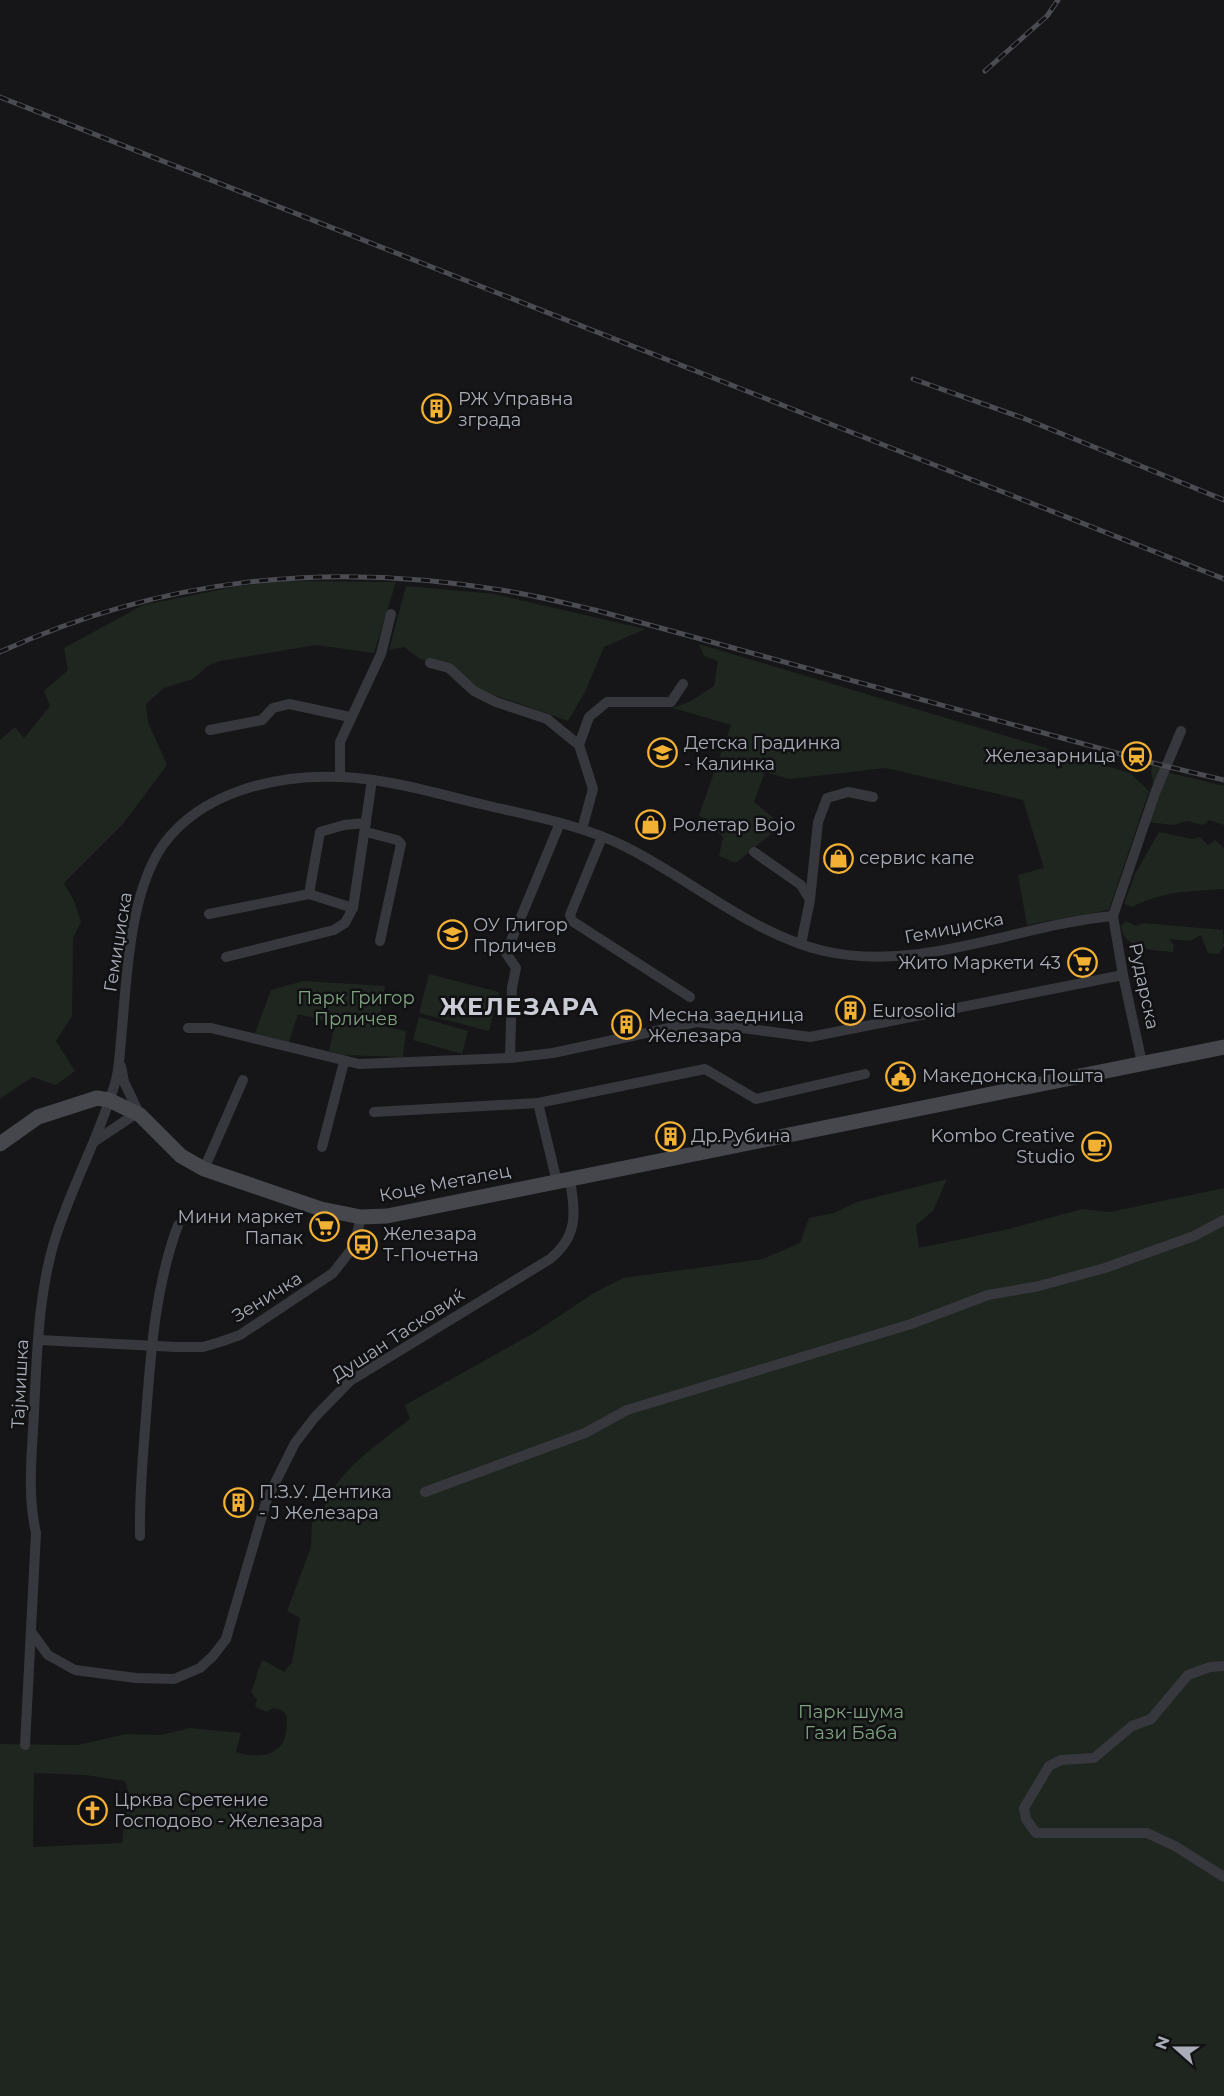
<svg xmlns="http://www.w3.org/2000/svg" width="1224" height="2096" font-family="Montserrat,sans-serif">
  <style>
    .green { fill: #1e261f; fill-rule: evenodd }
    .lines { fill: none; stroke-linecap: round; stroke-linejoin: round }
    .street { stroke: #37383d; stroke-width: 10 }
    .secondary { stroke: #45474d; stroke-width: 15 }
    .rail-casing { stroke: #4a4c52; stroke-width: 5 }
    .rail { stroke: #111113; stroke-width: 3; stroke-dasharray: 9; stroke-linecap: butt }
    .labels { text-anchor: middle; stroke-width: 5; stroke-linejoin: round; paint-order: stroke }
    .poi-label { font-size: 18px; fill: #a8adb8; stroke: #111113; text-anchor: start }
    .street-label { font-size: 18px; fill: #a8adb8; stroke: #111113 }
    .park-label { font-size: 18px; fill: #7fa381; stroke: #111113 }
    .district-label { font-size: 24px; font-weight: bold; letter-spacing: 1.5px; fill: #c9ccd4; stroke: #111113 }
  </style>
  <rect width="100%" height="100%" fill="#161618"/>
  <g class="green">
    <path d="M284 581 396 582 374 653 316 645 220 661 209 665 193 679 164 688 146 704 148 722 167 765 123 824 64 883 75 903 81 922 73 938 72 1016 56 1041 75 1071 56 1085 32 1077 0 1099V740L15 727 24 738 50 706 44 691 68 670 64 648 143 605 239 586Z"/>
    <path d="M406 586 494 594 645 629 604 647 585 692 568 721 480 690 455 668 420 659 404 647 389 650Z"/>
    <path d="M699 644 1130 773 1149 791 1109 910 1027 925 1018 875 1044 868 1023 800 886 768 789 779 765 772 754 802 782 825 736 863 719 856 723 837 699 815 731 725 673 708 691 701 714 686 718 661 704 656Z"/>
    <path d="M1153 763 1163 766 1162 771 1224 786V825L1209 820 1203 825 1187 821 1174 825 1146 822 1155 793 1151 771Z"/>
    <path d="M1159 832 1192 839 1200 837 1208 845 1215 840 1224 848V889C1186 892 1167 890 1132 907L1124 904 1135 874Z"/>
    <path d="M1126 921 1136 926 1144 923 1223 930 1224 946 1219 954 1208 953 1201 935 1190 941 1169 939 1174 945 1173 952C1153 950 1124 950 1121 926Z"/>
    <path d="M429 974 499 992 489 1031 419 1013Z"/>
    <path d="M303 981 385 986 379 1025 406 1031 403 1057 342 1055 329 1051 335 1023 298 1014 289 1042 255 1033 271 990Z"/>
    <path d="M419 1017 468 1031 462 1054 413 1040Z"/>
    <path d="M947 1179 933 1211 916 1225 919 1248 1009 1229 1082 1209 1110 1212 1224 1188V2096H0V1744L78 1745 126 1734 161 1735 190 1728 241 1733 236 1752C251 1757 276 1759 284 1740 287 1734 286 1723 287 1716L282 1710 273 1708 267 1712 255 1707 257 1700 251 1692C257 1680 256 1670 263 1660L284 1672 292 1662 300 1618 287 1611 311 1547 312 1523C324 1513 326 1500 334 1488 354 1459 383 1440 410 1419L405 1405 532 1334 594 1293 623 1278 763 1259 800 1243 809 1218 834 1213 857 1202ZM34 1773 85 1775 125 1781 128 1791 122 1843 33 1847Z"/>
  </g>
  <g class="lines">
    <g class="street">
      <path d="M430 663 449 668 474 691 496 702 547 719 579 745"/>
      <path d="M210 730 262 720 273 708 289 704 350 717"/>
      <path d="M340 777V742L381 654 391 614"/>
      <path d="M582 829 593 789 579 745 589 717 607 702H671L683 684"/>
      <path d="M366 832 397 840 401 844 380 941"/>
      <path d="M602 837 570 915 572 921 690 997"/>
      <path d="M754 852 801 885 810 900 801 944"/>
      <path d="M309 894 320 832 344 825 366 823"/>
      <path d="M810 900 818 822 827 798 848 792 873 797"/>
      <path d="M209 914 309 894 353 908"/>
      <path d="M226 957 334 930 345 923 353 908 372 780"/>
      <path d="M188 1028H211L359 1064 510 1058 553 1053 697 1022 810 1037 1123 975"/>
      <path d="M510 1058 512 988 516 968 506 953 560 823"/>
      <path d="M1142 1063 1123 975 1113 916 1155 793 1181 731"/>
      <path d="M121 1066 124 1082 140 1115"/>
      <path d="M538 1103 557 1182"/>
      <path d="M374 1112 538 1103 705 1069 756 1099 865 1074"/>
      <path d="M95 1141 137 1113"/>
      <path d="M322 1147 344 1062"/>
      <path d="M204 1169 243 1080"/>
      <path d="M39 1340 176 1347H203L220 1342 240 1335 333 1273 354 1246 361 1217"/>
      <path d="M425 1492 585 1433 627 1410 911 1324 988 1295 1039 1286 1105 1268 1194 1236 1224 1220"/>
      <path d="M140 1536C139 1496 143 1456 146 1416 151 1350 155 1288 178 1225"/>
      <path d="M32 1633 48 1655 75 1670 136 1678 174 1679 200 1668 213 1656 226 1639 267 1499 295 1443 315 1417 350 1381 550 1259C579 1235 575 1214 570 1179"/>
      <path d="M1224 1666 1210 1667 1188 1675 1151 1719 1132 1726 1094 1758 1061 1760 1049 1766 1024 1808 1026 1819 1036 1833H1147L1175 1846 1224 1877"/>
      <path d="M25 1745 36 1533C27 1493 32 1453 34 1413 37 1353 38 1290 57 1233 74 1181 101 1133 116 1080 120 1063 120 1047 122 1029 127 973 130 892 163 845 202 791 278 774 341 777 390 779 438 794 485 805 532 816 582 825 626 847 692 880 750 933 824 951 921 973 1017 925 1113 916"/>
    </g>
    <path class="secondary" d="M0 1144 38 1117 97 1098 109 1100 140 1115 181 1156 204 1169 321 1209 361 1217 387 1216 1224 1047"/>
    <defs>
      <g id="rail">
        <path d="M985 71 1047 16 1058 0"/>
        <path d="M0 97 1224 579"/>
        <path d="M913 379 1023 418 1224 500"/>
        <path d="M0 652C163 578 325 561 501 590 533 595 564 603 595 610L1153 763 1224 780"/>
      </g>
    </defs>
    <use href="#rail" class="rail-casing"/>
    <use href="#rail" class="rail"/>
  </g>
  <defs>
    <symbol id="building-ring" viewBox="-11 -11 22 22"><circle r="9.5" fill="#111113" stroke="#f2b134" stroke-width="1.5"/><path d="M-4-6H4V6H1V3H-1V6H-4ZM-2.5-4.3h1.7v1.8h-1.7ZM.8-4.3h1.7v1.8H.8ZM-2.5-1h1.7V.8h-1.7ZM.8-1h1.7V.8H.8Z" fill="#f2b134"/></symbol>
    <symbol id="school-ring" viewBox="-11 -11 22 22"><circle r="9.5" fill="#111113" stroke="#f2b134" stroke-width="1.5"/><path d="M0-5L7-2L0 1L-7-2ZM-4 1L0 2.5L4 1V4Q0 6-4 4Z" fill="#f2b134"/></symbol>
    <symbol id="station-ring" viewBox="-11 -11 22 22"><circle r="9.5" fill="#111113" stroke="#f2b134" stroke-width="1.5"/><path d="M-3-6H3Q5-6 5-4V2Q5 4 3 4L4.5 6H3L1.5 4h-3L-3 6H-4.5L-3 4Q-5 4-5 2V-4Q-5-6-3-6ZM-3.5-4v3h7v-3ZM-3.5 1v1.5H-2V1ZM2 1v1.5H3.5V1Z" fill="#f2b134"/></symbol>
    <symbol id="shop-ring" viewBox="-11 -11 22 22"><circle r="9.5" fill="#111113" stroke="#f2b134" stroke-width="1.5"/><path d="M-5-2.5h2.3a2.7 3.5 0 0 1 5.4 0H5L5.5 6h-11ZM-1.5-2.5h3a1.5 2.3 0 0 0-3 0Z" fill="#f2b134"/></symbol>
    <symbol id="supermarket-ring" viewBox="-11 -11 22 22"><circle r="9.5" fill="#111113" stroke="#f2b134" stroke-width="1.5"/><path d="M-6-5.5h2.5l.6 2H6L4.5 2H-2.5L-4.4-4H-6ZM-1.5 3.2a1.3 1.3 0 1 0 .1 0ZM3 3.2a1.3 1.3 0 1 0 .1 0Z" fill="#f2b134"/></symbol>
    <symbol id="civic-ring" viewBox="-11 -11 22 22"><circle r="9.5" fill="#111113" stroke="#f2b134" stroke-width="1.5"/><path d="M-.6-6.5H3V-4.5H.6V-3L4-1V1h2V6H-6V1h2V-1L-.6-3ZM-1.2 2.5V6h2.4V2.5Z" fill="#f2b134"/></symbol>
    <symbol id="cafe-ring" viewBox="-11 -11 22 22"><circle r="9.5" fill="#111113" stroke="#f2b134" stroke-width="1.5"/><path d="M-5.5-4.5H6V0H3Q3 3.5 0 3.5H-2.5Q-5.5 3.5-5.5 0ZM3-3.2v2h1.7v-2ZM-6 4.5H4V6H-6Z" fill="#f2b134"/></symbol>
    <symbol id="bus-ring" viewBox="-11 -11 22 22"><circle r="9.5" fill="#111113" stroke="#f2b134" stroke-width="1.5"/><path d="M-5-6H5V4H4V6H2V4H-2V6H-4V4H-5ZM-3.5-4V0h7V-4ZM-3.5 1.2v1.5H-2V1.2ZM2 1.2v1.5H3.5V1.2Z" fill="#f2b134"/></symbol>
    <symbol id="church-ring" viewBox="-11 -11 22 22"><circle r="9.5" fill="#111113" stroke="#f2b134" stroke-width="1.5"/><path d="M-1.2-6h2.4v3.5h3.3v2.4h-3.3V6h-2.4V-.1h-3.3v-2.4h3.3Z" fill="#f2b134"/></symbol>
  </defs>
  <g fill-rule="evenodd">
    <use href="#building-ring" x="420" y="392" width="33" height="33"/>
    <use href="#school-ring" x="646" y="736" width="33" height="33"/>
    <use href="#station-ring" x="1120" y="740" width="33" height="33"/>
    <use href="#shop-ring" x="634" y="808" width="33" height="33"/>
    <use href="#shop-ring" x="822" y="842" width="33" height="33"/>
    <use href="#school-ring" x="436" y="918" width="33" height="33"/>
    <use href="#supermarket-ring" x="1066" y="946" width="33" height="33"/>
    <use href="#building-ring" x="834" y="994" width="33" height="33"/>
    <use href="#building-ring" x="610" y="1008" width="33" height="33"/>
    <use href="#civic-ring" x="884" y="1060" width="33" height="33"/>
    <use href="#building-ring" x="654" y="1120" width="33" height="33"/>
    <use href="#cafe-ring" x="1080" y="1130" width="33" height="33"/>
    <use href="#supermarket-ring" x="308" y="1210" width="33" height="33"/>
    <use href="#bus-ring" x="346" y="1228" width="33" height="33"/>
    <use href="#building-ring" x="222" y="1486" width="33" height="33"/>
    <use href="#church-ring" x="76" y="1794" width="33" height="33"/>
  </g>
  <g class="labels">
    <g class="poi-label">
      <text x="458" y="405">РЖ Управна<tspan x="458" dy="21">зграда</tspan></text>
      <text x="684" y="749">Детска Градинка<tspan x="684" dy="21">- Калинка</tspan></text>
      <text x="1116" y="762" text-anchor="end">Железарница</text>
      <text x="672" y="831">Ролетар Војо</text>
      <text x="859" y="864">сервис капе</text>
      <text x="473" y="931">ОУ Глигор<tspan x="473" dy="21">Прличев</tspan></text>
      <text x="1061" y="969" text-anchor="end">Жито Маркети 43</text>
      <text x="872" y="1017">Eurosolid</text>
      <text x="648" y="1021">Месна заедница<tspan x="648" dy="21">Железара</tspan></text>
      <text x="922" y="1082">Македонска Пошта</text>
      <text x="691" y="1142">Др.Рубина</text>
      <text x="1075" y="1142" text-anchor="end">Kombo Creative<tspan x="1075" dy="21">Studio</tspan></text>
      <text x="303" y="1223" text-anchor="end">Мини маркет<tspan x="303" dy="21">Папак</tspan></text>
      <text x="383" y="1240">Железара<tspan x="383" dy="21">Т-Почетна</tspan></text>
      <text x="259" y="1498">П.З.У. Дентика<tspan x="259" dy="21">- Ј Железара</tspan></text>
      <text x="114" y="1806">Црква Сретение<tspan x="114" dy="21">Господово - Железара</tspan></text>
    </g>
    <g class="street-label">
      <text transform="translate(954 928) rotate(-11)" y="6">Гемиџиска</text>
      <text transform="translate(118 942) rotate(-81)" y="6">Гемиџиска</text>
      <text transform="translate(1144 986) rotate(78)" y="6">Рударска</text>
      <text transform="translate(445 1183) rotate(-11)" y="6">Коце Металец</text>
      <text transform="translate(267 1297) rotate(-32)" y="6">Зеничка</text>
      <text transform="translate(398 1335) rotate(-33)" y="6">Душан Тасковиќ</text>
      <text transform="translate(20 1384) rotate(-87)" y="6">Тајмишка</text>
    </g>
    <g class="park-label">
      <text x="356" y="1004">Парк Григор<tspan x="356" dy="21">Прличев</tspan></text>
      <text x="851" y="1718">Парк-шума<tspan x="851" dy="21">Гази Баба</tspan></text>
    </g>
    <g class="district-label">
      <text x="520" y="1015">ЖЕЛЕЗАРА</text>
    </g>
  </g>
  <g transform="translate(1176 2048) rotate(291)" stroke="#111113" stroke-width="4.5" paint-order="stroke">
  <path d="M0-4.5L10 22L0 15L-10 22Z" fill="#a8adb8"/>
  <text y="-9" font-size="16" font-weight="bold" text-anchor="middle" fill="#a8adb8">N</text>
  </g>
</svg>
